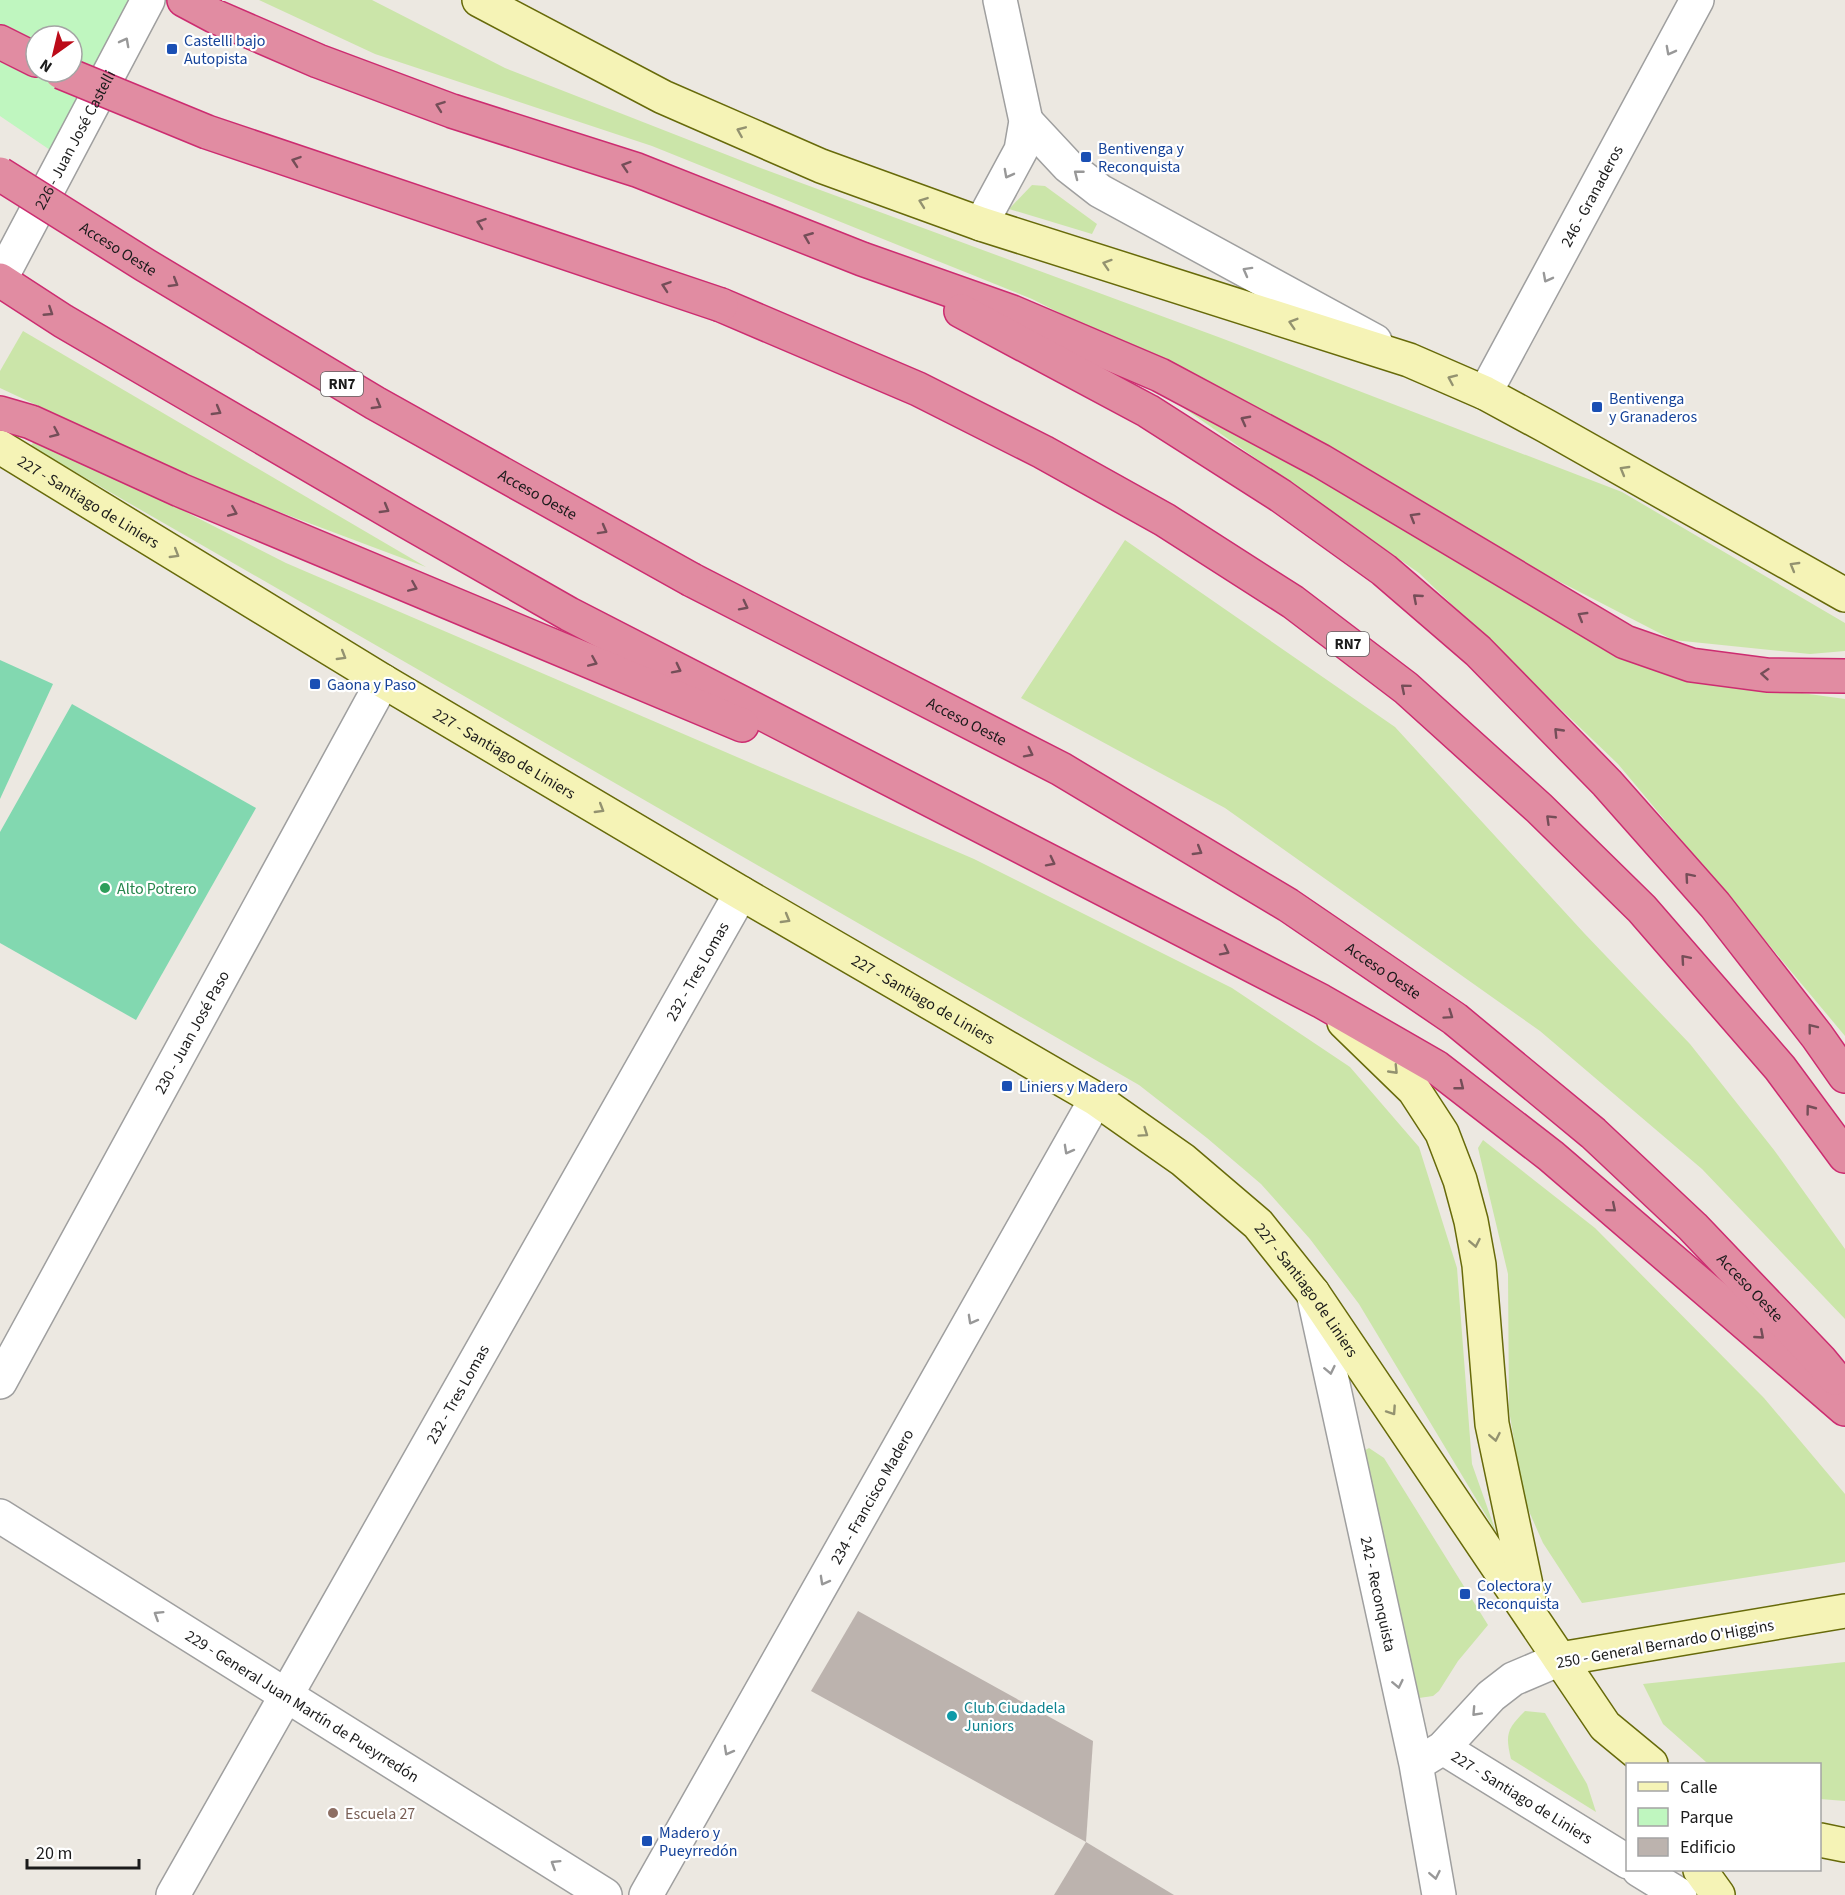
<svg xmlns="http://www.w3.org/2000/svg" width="1845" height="1895" font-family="'Source Sans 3',sans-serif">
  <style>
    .grass { fill: #cbe5a9 }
    .park { fill: #bff6bf; fill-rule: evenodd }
    .pitch { fill: #82d8b0 }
    .building { fill: #bcb3ae }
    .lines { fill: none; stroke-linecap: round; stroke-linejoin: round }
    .minor-casing { stroke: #9f9f9f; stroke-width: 36 }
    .tertiary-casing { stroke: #9f9f9f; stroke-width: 36 }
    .secondary-casing { stroke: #676a0a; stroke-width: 36 }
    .motorway-casing { stroke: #cc2c70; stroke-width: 36 }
    .minor { stroke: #fff; stroke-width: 33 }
    .tertiary { stroke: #fff; stroke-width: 33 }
    .secondary { stroke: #f5f3b6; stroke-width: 33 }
    .motorway { stroke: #e18ca2; stroke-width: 33 }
    .motorway-bridge-casing { stroke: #cc2c70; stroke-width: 36; stroke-linecap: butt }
    .motorway-bridge { stroke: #e18ca2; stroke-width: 33 }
    .oneway { stroke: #989898 }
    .oneway2 { stroke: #744e58 }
    .oneway3 { stroke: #939270 }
    .transit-dot { fill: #1a4fb4; stroke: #fff; stroke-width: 2 }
    .leisure-dot { fill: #2e9e5b; stroke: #fff; stroke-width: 2 }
    .culture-dot { fill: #0f9aa8; stroke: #fff; stroke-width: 2 }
    .education-dot { fill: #8d6e63; stroke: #fff; stroke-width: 2 }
    .labels { text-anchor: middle; stroke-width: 4.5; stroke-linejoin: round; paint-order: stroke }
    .shield { fill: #fff; stroke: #5f5f5f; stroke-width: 1.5 }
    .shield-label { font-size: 15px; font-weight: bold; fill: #1b1b1b }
    .transit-label { font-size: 16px; fill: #164399; stroke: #fff; text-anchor: start }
    .street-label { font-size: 16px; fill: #1b1b1b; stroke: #fff }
    .leisure-label { font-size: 16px; fill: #27864d; stroke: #fff; text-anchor: start }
    .culture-label { font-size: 16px; fill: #0d838f; stroke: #fff; text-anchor: start }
    .education-label { font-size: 16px; fill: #785e54; stroke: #fff; text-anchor: start }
  </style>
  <rect width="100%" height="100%" fill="#ece8e1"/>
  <g class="grass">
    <path d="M259 0H372L505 68 758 167 1221 338 1622 492 1845 623V651L1810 654 1673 640 1502 552 1356 462 1032 299 652 146 375 54Z"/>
    <path d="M1032 185 1045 186 1097 224 1092 234 1009 209Z"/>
    <path d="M23 331 426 567 205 484 0 388V371Z"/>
    <path d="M1154 387 1700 679 1845 699V1036L1618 764 1419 573Z"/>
    <path d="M39 437 286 563 974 859 1232 988 1350 1067 1419 1147 1457 1268 1472 1464 1496 1532 1359 1304 1310 1239 1261 1184 1207 1138 1139 1085 30 446Z"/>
    <path d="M1125 540 1395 727 1584 933 1690 1044 1774 1150 1845 1249V1319L1702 1169 1540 1031 1225 808 1021 698Z"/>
    <path d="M1483 1140 1595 1228 1764 1398 1845 1494V1562L1582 1603 1543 1543 1524 1500 1509 1410 1508 1274 1478 1148Z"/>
    <path d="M1369 1448 1384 1458 1488 1625 1458 1661 1439 1691 1433 1696 1419 1698 1411 1680 1360 1453Z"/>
    <path d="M1845 1662V1801L1820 1799V1764H1711L1706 1762 1663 1724 1643 1684Z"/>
    <path d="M1525 1711 1545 1713 1587 1784 1596 1812 1511 1759C1505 1734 1507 1729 1525 1711Z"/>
  </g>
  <path class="park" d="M0 0H138L53 152 0 116ZM36 36H72V72H36Z"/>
  <g class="pitch">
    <path d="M0 660 53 684 0 799Z"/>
    <path d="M72 704 256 808 136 1020 0 943V832Z"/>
  </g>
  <g class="building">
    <path d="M858 1611 1093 1741 1086 1842 811 1691Z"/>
    <path d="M1086 1842 1174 1895H1054Z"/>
  </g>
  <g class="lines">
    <defs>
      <g id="minor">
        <path d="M1026 121 1068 166 1100 191 1375 341"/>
        <path d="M981 224 1021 150 1026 121 1000 0"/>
        <path id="s1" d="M1485 393 1697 0"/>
        <path id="s2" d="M0 1382 383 681"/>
        <path id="s3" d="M0 1516 605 1895"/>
        <path id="s4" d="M173 1895 741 893"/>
        <path id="s5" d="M646 1895 1096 1099"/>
      </g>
      <g id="tertiary">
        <path id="s6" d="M0 280 148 0"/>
        <path id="s7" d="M1313 1293 1416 1764 1439 1895"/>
        <path id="s8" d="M1443 1748 1628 1862"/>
        <path d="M1425 1759 1443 1748 1491 1696 1513 1679 1560 1659"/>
        <path d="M1639 1870 1680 1895"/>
      </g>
      <g id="secondary">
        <path d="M479 0 663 97 821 166 981 224 1409 360 1485 393 1546 426 1845 595"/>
        <path id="s9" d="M0 447 383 681 741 893 1096 1099 1183 1160 1258 1224 1313 1293 1605 1726 1651 1764"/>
        <path d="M1344 1022 1414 1090 1442 1133 1460 1180 1471 1221 1479 1265 1492 1424 1530 1604"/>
        <path d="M1560 1659 1845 1611"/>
        <path d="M1820 1840 1845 1845"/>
        <path d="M1700 1870 1718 1895"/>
      </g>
      <g id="motorway">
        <path d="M184 0 214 16 318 61 452 111 637 170 862 259 1012 312 1160 375 1321 461 1625 642 1691 665 1767 675 1845 676"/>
        <path d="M0 42 36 60"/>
        <path d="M0 280 63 321 406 521 569 614 1321 1001 1436 1067 1551 1156 1845 1409"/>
        <path d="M721 305 918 389 1043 452 1165 520 1293 602 1406 688 1539 808 1642 909 1780 1068 1845 1156"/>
        <path d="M961 311 1148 411 1281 496 1384 570 1478 651 1607 783 1715 905 1817 1036 1845 1076"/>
        <path d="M0 413 31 422 180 490 742 725"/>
        <path id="s10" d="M692 580 1061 769 1288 905 1455 1019 1593 1133 1693 1227 1821 1361 1835 1378"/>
      </g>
    </defs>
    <use href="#minor" class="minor-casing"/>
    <use href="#tertiary" class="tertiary-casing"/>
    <use href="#secondary" class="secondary-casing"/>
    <use href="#motorway" class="motorway-casing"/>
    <use href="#minor" class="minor"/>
    <use href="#tertiary" class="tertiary"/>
    <use href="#secondary" class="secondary"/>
    <use href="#motorway" class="motorway"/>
    <defs>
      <g id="motorway-bridge">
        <path d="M61 72 207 132 721 305"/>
        <path id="s11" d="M0 174 145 265 375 403 692 580"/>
      </g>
    </defs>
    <use href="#motorway-bridge" class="motorway-bridge-casing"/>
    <use href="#motorway-bridge" class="motorway-bridge"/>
  </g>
  <defs><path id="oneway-chevron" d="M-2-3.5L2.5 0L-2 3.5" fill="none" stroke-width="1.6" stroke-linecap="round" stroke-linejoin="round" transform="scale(1.5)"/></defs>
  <g class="oneway">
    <use href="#oneway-chevron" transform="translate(125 42) rotate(-62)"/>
    <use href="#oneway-chevron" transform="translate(1670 51) rotate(118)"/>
    <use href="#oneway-chevron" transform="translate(1008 174) rotate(118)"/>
    <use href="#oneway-chevron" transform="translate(1078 174) rotate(-142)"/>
    <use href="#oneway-chevron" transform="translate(1247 271) rotate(-151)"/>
    <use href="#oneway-chevron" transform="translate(1547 278) rotate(118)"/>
    <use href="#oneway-chevron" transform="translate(1068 1150) rotate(119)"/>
    <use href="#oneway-chevron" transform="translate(972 1320) rotate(119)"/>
    <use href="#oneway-chevron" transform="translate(1330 1370) rotate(78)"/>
    <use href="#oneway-chevron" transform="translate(824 1581) rotate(119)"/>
    <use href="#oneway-chevron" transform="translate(158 1615) rotate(-148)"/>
    <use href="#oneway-chevron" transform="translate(1398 1684) rotate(78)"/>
    <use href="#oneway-chevron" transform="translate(1476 1712) rotate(133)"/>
    <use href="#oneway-chevron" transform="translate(728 1751) rotate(119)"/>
    <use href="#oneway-chevron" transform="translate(555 1864) rotate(-148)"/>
    <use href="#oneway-chevron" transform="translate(1435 1875) rotate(79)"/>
  </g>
  <g class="oneway2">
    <use href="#oneway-chevron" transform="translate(440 106) rotate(-160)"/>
    <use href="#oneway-chevron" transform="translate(296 161) rotate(-161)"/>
    <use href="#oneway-chevron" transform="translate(626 166) rotate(-162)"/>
    <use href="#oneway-chevron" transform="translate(481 223) rotate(-161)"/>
    <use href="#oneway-chevron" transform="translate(808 237) rotate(-158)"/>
    <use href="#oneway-chevron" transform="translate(174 283) rotate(31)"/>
    <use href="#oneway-chevron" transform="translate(666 286) rotate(-161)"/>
    <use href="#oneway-chevron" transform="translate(49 312) rotate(33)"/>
    <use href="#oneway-chevron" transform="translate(377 405) rotate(30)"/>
    <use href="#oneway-chevron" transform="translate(217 411) rotate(30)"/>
    <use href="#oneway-chevron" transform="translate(1245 420) rotate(-152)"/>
    <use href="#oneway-chevron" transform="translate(55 433) rotate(24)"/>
    <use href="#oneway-chevron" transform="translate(385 509) rotate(30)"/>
    <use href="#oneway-chevron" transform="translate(233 512) rotate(23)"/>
    <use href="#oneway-chevron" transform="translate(1414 517) rotate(-149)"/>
    <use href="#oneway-chevron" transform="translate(603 530) rotate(29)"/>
    <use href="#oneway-chevron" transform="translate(413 587) rotate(23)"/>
    <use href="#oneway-chevron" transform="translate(1417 598) rotate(-139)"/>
    <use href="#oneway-chevron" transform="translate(744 606) rotate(27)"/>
    <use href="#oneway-chevron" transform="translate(1582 616) rotate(-149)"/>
    <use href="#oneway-chevron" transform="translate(593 662) rotate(23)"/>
    <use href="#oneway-chevron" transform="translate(677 669) rotate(27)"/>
    <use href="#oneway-chevron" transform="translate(1765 674) rotate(-175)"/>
    <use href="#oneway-chevron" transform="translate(1405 688) rotate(-140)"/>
    <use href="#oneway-chevron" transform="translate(1558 732) rotate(-134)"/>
    <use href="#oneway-chevron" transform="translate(1029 753) rotate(27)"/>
    <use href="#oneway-chevron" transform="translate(1550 819) rotate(-136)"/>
    <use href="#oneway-chevron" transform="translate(1198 851) rotate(31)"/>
    <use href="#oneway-chevron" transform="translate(1051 862) rotate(27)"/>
    <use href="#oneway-chevron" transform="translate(1689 877) rotate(-131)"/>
    <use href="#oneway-chevron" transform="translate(1225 951) rotate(27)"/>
    <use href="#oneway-chevron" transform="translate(1685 959) rotate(-131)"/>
    <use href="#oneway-chevron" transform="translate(1449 1015) rotate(35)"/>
    <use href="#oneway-chevron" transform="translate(1812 1028) rotate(-128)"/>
    <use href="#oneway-chevron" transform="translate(1460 1086) rotate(38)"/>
    <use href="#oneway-chevron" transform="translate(1810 1109) rotate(-127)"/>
    <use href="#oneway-chevron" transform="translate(1612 1208) rotate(40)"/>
    <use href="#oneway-chevron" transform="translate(1760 1335) rotate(41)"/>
  </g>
  <g class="oneway3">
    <use href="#oneway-chevron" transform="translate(741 131) rotate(-157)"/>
    <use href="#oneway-chevron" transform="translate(923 202) rotate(-160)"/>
    <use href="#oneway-chevron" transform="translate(1107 264) rotate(-162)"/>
    <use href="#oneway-chevron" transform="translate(1293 323) rotate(-163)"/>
    <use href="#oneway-chevron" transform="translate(1452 379) rotate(-156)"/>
    <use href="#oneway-chevron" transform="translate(1624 470) rotate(-150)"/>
    <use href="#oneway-chevron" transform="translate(175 554) rotate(31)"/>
    <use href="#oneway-chevron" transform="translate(1794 566) rotate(-150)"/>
    <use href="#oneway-chevron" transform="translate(342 656) rotate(31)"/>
    <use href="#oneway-chevron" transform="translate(600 809) rotate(31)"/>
    <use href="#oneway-chevron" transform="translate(786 919) rotate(30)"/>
    <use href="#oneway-chevron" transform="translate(1394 1070) rotate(46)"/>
    <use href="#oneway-chevron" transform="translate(1144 1133) rotate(35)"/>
    <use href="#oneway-chevron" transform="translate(1475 1243) rotate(79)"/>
    <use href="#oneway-chevron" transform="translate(1392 1411) rotate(56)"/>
    <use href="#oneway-chevron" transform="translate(1495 1437) rotate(79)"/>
  </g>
  <g class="transit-dot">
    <rect x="166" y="43" width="12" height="12" rx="3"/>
    <rect x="1080" y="151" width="12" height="12" rx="3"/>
    <rect x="1591" y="401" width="12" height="12" rx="3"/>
    <rect x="309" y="678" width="12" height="12" rx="3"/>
    <rect x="1001" y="1080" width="12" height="12" rx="3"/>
    <rect x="1459" y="1588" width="12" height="12" rx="3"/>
    <rect x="641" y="1835" width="12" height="12" rx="3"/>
  </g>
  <circle class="leisure-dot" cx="105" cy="888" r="6"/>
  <circle class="culture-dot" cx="952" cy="1716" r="6"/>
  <circle class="education-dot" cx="333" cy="1813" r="6"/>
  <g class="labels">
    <g class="shield">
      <rect x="321" y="372" width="42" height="24" rx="4.5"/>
      <rect x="1327" y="632" width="42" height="24" rx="4.5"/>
    </g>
    <g class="shield-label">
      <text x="342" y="389">RN7</text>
      <text x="1348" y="649">RN7</text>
    </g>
    <g class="transit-label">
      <text x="184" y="46">Castelli bajo<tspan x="184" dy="18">Autopista</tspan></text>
      <text x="1098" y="154">Bentivenga y<tspan x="1098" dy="18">Reconquista</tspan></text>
      <text x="1609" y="404">Bentivenga<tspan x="1609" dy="18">y Granaderos</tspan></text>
      <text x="327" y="690">Gaona y Paso</text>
      <text x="1019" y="1092">Liniers y Madero</text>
      <text x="1477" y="1591">Colectora y<tspan x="1477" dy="18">Reconquista</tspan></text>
      <text x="659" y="1838">Madero y<tspan x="659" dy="18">Pueyrredón</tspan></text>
    </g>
    <g class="street-label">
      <text dy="6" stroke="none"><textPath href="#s6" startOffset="159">226 - Juan José Castelli</textPath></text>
      <text dy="6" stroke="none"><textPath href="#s1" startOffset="224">246 - Granaderos</textPath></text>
      <text dy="6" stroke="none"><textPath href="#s11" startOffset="140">Acceso Oeste</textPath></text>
      <text dy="6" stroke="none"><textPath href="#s11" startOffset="626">Acceso Oeste</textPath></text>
      <text dy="6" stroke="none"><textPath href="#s9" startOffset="104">227 - Santiago de Liniers</textPath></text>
      <text dy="6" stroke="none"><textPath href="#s10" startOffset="309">Acceso Oeste</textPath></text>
      <text dy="6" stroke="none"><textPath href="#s9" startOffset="590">227 - Santiago de Liniers</textPath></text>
      <text dy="6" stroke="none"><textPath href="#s4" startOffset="1062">232 - Tres Lomas</textPath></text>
      <text dy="6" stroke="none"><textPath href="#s10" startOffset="795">Acceso Oeste</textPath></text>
      <text dy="6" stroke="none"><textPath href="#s9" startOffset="1076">227 - Santiago de Liniers</textPath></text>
      <text dy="6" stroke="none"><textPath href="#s2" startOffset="399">230 - Juan José Paso</textPath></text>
      <text dy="6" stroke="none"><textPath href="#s10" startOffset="1281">Acceso Oeste</textPath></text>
      <text dy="6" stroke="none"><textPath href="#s9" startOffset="1562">227 - Santiago de Liniers</textPath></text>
      <text dy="6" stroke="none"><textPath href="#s4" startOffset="576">232 - Tres Lomas</textPath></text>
      <text dy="6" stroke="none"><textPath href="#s5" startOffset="458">234 - Francisco Madero</textPath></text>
      <text dy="6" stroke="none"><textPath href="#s7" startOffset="308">242 - Reconquista</textPath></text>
      <text transform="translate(1665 1643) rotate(-10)" y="6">250 - General Bernardo O'Higgins</text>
      <text dy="6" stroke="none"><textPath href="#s3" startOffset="357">229 - General Juan Martín de Pueyrredón</textPath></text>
      <text dy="6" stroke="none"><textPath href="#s8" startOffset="93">227 - Santiago de Liniers</textPath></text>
    </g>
    <g class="leisure-label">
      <text x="117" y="894">Alto Potrero</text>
    </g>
    <g class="culture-label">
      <text x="964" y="1713">Club Ciudadela<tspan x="964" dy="18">Juniors</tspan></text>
    </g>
    <g class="education-label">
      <text x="345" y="1819">Escuela 27</text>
    </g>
  </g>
  <rect x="1626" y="1763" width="195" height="108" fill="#ffffff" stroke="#a4a4a4" stroke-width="1.5"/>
  <rect x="1638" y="1782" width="30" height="9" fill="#f5f3b6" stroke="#a4a4a4" stroke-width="1.5"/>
  <text x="1680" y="1793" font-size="18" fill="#1b1b1b">Calle</text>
  <rect x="1638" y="1808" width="30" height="18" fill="#bff6bf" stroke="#a4a4a4" stroke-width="1.5"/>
  <text x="1680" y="1823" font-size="18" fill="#1b1b1b">Parque</text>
  <rect x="1638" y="1838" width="30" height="18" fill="#bcb3ae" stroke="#a4a4a4" stroke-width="1.5"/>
  <text x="1680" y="1853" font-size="18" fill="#1b1b1b">Edificio</text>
  <g transform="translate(54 54) rotate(214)"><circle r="28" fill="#ffffff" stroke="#a4a4a4" stroke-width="1.5"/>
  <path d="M0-4.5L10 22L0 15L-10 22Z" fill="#bc0b19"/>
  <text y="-9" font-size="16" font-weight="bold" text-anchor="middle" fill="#1b1b1b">N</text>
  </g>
  <path d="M27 1859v9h112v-9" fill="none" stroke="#1b1b1b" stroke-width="3"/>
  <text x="36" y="1859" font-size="18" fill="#1b1b1b" stroke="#ffffff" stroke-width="4.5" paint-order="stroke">20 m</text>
</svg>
